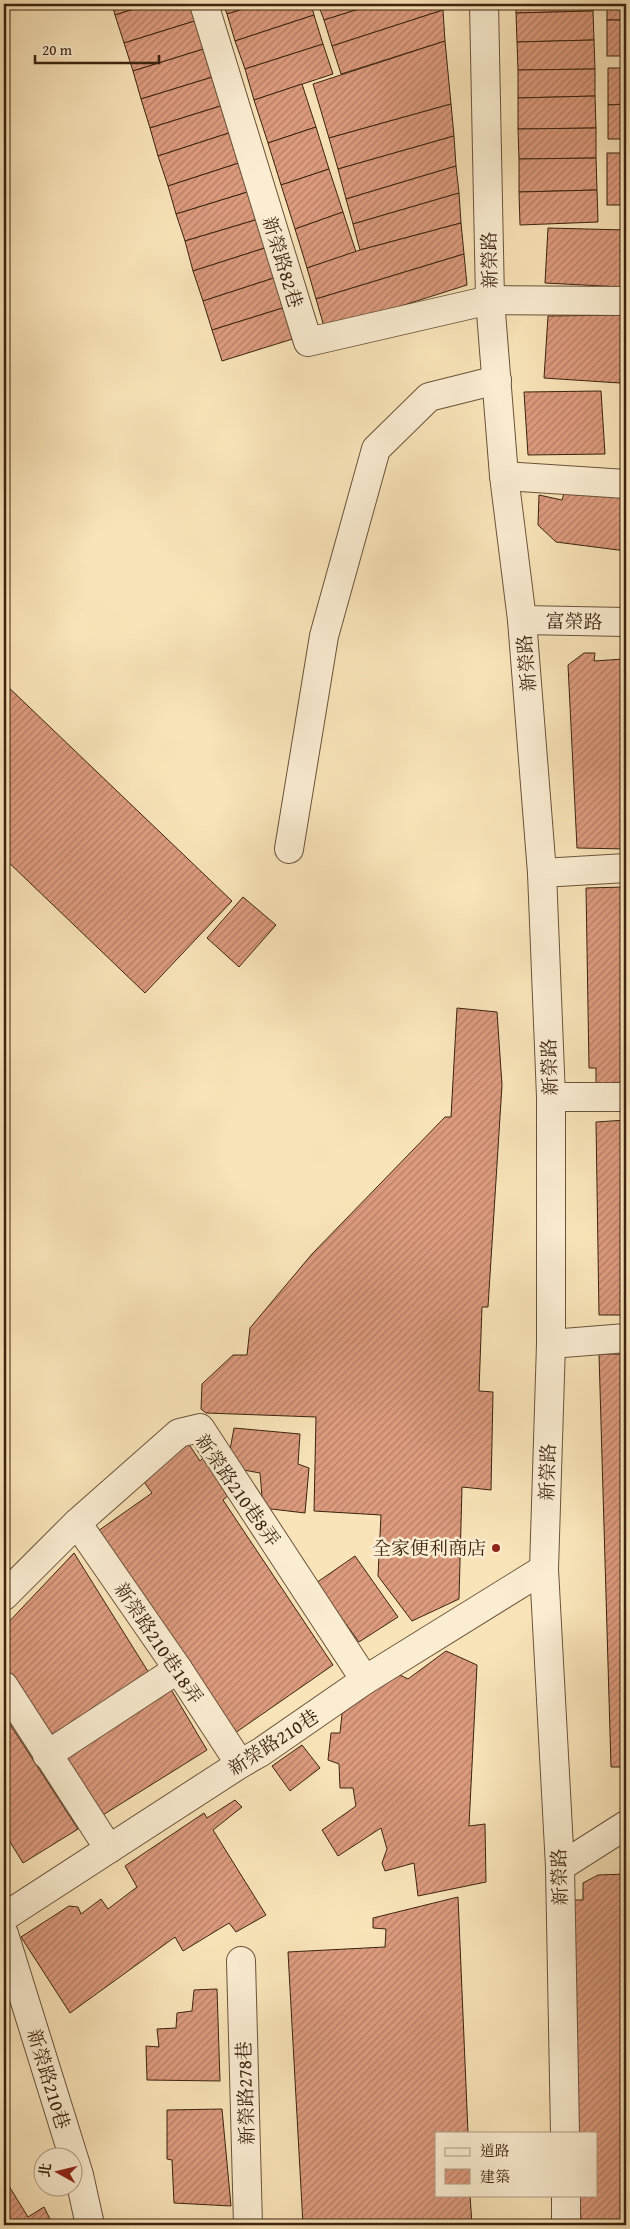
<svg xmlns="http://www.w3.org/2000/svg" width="630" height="2229" font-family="'Gentium Book Plus','Noto Serif TC',serif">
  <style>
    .building { fill: url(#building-hatch); stroke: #3b230f }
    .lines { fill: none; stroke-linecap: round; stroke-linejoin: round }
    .minor-casing { stroke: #6a533a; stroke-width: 30 }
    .minor { stroke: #fbedd2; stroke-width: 28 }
    .poi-dot { fill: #8f2418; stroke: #fbedd2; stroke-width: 2 }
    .labels { text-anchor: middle; stroke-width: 5; stroke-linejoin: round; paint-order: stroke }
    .street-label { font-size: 19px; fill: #3b230f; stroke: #fbedd2 }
    .poi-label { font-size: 19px; fill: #3b230f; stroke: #fbedd2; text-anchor: end }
  </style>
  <defs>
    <pattern id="building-hatch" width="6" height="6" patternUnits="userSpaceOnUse" patternTransform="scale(1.25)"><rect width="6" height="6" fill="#dd9b7e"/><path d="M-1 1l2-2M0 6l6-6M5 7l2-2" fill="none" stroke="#b47e66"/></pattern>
  </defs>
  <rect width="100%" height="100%" fill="#f9e4b9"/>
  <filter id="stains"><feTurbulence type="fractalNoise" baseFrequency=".004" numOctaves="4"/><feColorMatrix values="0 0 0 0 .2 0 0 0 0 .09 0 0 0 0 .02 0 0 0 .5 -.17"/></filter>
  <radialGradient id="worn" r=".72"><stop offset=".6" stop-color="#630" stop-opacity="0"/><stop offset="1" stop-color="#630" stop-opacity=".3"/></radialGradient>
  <g class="building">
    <path d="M112 4H150L115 15Z"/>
    <path d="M150 4H196L201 19 124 43 115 15Z"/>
    <path d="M223 4H260L227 14Z"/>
    <path d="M260 4H311L314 15 235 41 227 14Z"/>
    <path d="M318 4H375L324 20Z"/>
    <path d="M375 4H442L443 10 332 46 324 20Z"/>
    <path d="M516 4H593V11L516 13Z"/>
    <rect x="607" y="4" width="19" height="16"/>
    <path d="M443 10 445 41 341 74 332 46Z"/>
    <path d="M593 11 594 40 517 42 516 13Z"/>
    <path d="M314 15 323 44 245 69 235 41Z"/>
    <path d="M201 19 210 47 133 71 124 43Z"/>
    <rect x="607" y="20" width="19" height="36"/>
    <path d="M594 40 595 69 518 70 517 42Z"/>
    <path d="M445 41 451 104 329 138 313 84Z"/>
    <path d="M323 44 333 74 254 100 245 69Z"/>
    <path d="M210 47 219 75 141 99 133 71Z"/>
    <path d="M608 68H626V104L608 105Z"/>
    <path d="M595 69V96L518 98V70Z"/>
    <path d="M219 75 227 104 150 128 141 99Z"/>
    <path d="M302 84 316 127 268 143 254 100Z"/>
    <path d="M595 96 596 128 518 129V98Z"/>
    <path d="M227 104 235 131 158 156 150 128Z"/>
    <path d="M451 104 454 136 338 169 329 138Z"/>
    <path d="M626 104V139H608V105Z"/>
    <path d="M316 127 329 169 281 185 268 143Z"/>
    <path d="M596 128V158L519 159 518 129Z"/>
    <path d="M235 131 245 161 168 186 158 156Z"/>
    <path d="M454 136 456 166 346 199 338 169Z"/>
    <rect x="607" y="153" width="19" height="52"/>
    <path d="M596 158 597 190 519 192V159Z"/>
    <path d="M245 161 254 190 176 214 168 186Z"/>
    <path d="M456 166 459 193 353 224 346 199Z"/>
    <path d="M329 169 343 212 295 229 281 185Z"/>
    <path d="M254 190 262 218 185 241 176 214Z"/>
    <path d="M597 190 598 222 520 225 519 192Z"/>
    <path d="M459 193 461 223 360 250 353 224Z"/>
    <path d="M343 212 356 252 307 268 295 229Z"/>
    <path d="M262 218 271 246 193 271 185 241Z"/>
    <path d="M461 223 464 254 316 299 307 268 360 250Z"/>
    <path d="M548 228 626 230 622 287 545 283Z"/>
    <path d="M271 246 280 276 203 301 193 271Z"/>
    <path d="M464 254 467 285 325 330 316 299Z"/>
    <path d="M280 276 289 306 212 330 203 301Z"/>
    <path d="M289 306 299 337 222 361 212 330Z"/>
    <path d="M626 315 620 383 544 378 548 316Z"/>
    <path d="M601 391 605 454 528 455 524 392Z"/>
    <path d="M565 490 626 497V551L556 542 538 525 539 495 562 500Z"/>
    <path d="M584 653H595L594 661 624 659V666H626V849L577 848 568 665Z"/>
    <path d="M4 683 232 901 145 993 4 858Z"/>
    <path d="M626 887V1082L596 1083V1068H589L586 888Z"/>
    <path d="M243 897 276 925 239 967 207 938Z"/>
    <path d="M457 1008 497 1012 502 1085 488 1307H482L479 1391 493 1392 491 1490 462 1487 459 1599 412 1621 378 1576 381 1515 314 1511 316 1417 206 1413 201 1409 202 1384 233 1355H247L250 1328 312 1254 445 1117H451Z"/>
    <path d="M626 1120V1315H599L596 1122Z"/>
    <path d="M599 1354H626V1767H611Z"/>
    <path d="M234 1428 300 1434 298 1464 309 1468 305 1513 263 1508 260 1473 238 1469 229 1455Z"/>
    <path d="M188 1443 200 1461 207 1454 230 1494 223 1500 333 1665 235 1733 98 1531 152 1493 139 1475Z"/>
    <path d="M74 1553 149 1673 48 1737 4 1673V1627Z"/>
    <path d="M355 1556 398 1617 359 1642 316 1583Z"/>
    <path d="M446 1651 477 1665 469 1826 485 1824 486 1882 418 1896 414 1863 385 1871 382 1863 387 1849 381 1828 338 1856 322 1830 356 1806 353 1788H340L339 1764 328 1760 331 1733H340L342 1714 396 1673 408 1679Z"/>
    <path d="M169 1686 207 1750 98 1818 57 1756Z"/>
    <path d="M4 1715 78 1829 23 1863 4 1832Z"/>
    <path d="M302 1745 320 1768 290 1791 272 1766Z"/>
    <path d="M235 1800 242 1807 213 1830 266 1915 236 1932 229 1923 183 1951 175 1937 70 2013 21 1937 69 1906 78 1907 81 1914 101 1899 108 1909 137 1887 125 1866 204 1813 207 1818Z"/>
    <path d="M626 1874V2225H581L580 2195H596V2133H576L564 1900H583V1883L598 1875Z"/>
    <path d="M458 1897 468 2133H436V2195H470L472 2225H303L288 1952 385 1947 386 1929 373 1928V1918Z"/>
    <path d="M217 1989 220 2081 147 2080 146 2046 159 2047 157 2029 176 2028 177 2013 192 2011 194 1990Z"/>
    <path d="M222 2109 231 2206 174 2203 172 2160 167 2159V2110Z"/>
    <path d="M4 2178 28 2217 44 2207 53 2225H4Z"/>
  </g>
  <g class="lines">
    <defs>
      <g id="minor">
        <path d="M204 4 308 342 490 300 626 301"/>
        <path d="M484 4 490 300 504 476 522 620 542 873 551 1097V1344L544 1569 560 1867 565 2133"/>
        <path d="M504 476 626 484"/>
        <path d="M522 620 626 622"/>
        <path d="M289 849 324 636 376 449 429 397 497 380"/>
        <path d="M542 873 626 868"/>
        <path d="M551 1097H626"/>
        <path d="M551 1344 626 1338"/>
        <path d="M77 1523 178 1669 240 1764"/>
        <path d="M4 1596 77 1523 179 1433 200 1428 365 1680"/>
        <path d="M4 1686 109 1849"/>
        <path d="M47 1755 178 1669"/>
        <path d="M560 1867 626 1825"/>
        <path d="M4 1917 240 1764 261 1752 365 1680 544 1569"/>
        <path d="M4 1934 79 2175 90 2225"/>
        <path d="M241 1961 248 2225"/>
        <path d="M566 2195V2225"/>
      </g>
    </defs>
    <use href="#minor" class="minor-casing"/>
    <use href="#minor" class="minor"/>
  </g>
  <circle class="poi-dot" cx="496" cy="1548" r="5"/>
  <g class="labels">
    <g class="street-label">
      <text transform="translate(489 260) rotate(-91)" y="7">新榮路</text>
      <text transform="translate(283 262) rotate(73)" y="7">新榮路82巷</text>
      <text transform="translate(574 621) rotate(1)" y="7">富榮路</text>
      <text transform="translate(526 663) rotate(-95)" y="7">新榮路</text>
      <text transform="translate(549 1067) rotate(-92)" y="7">新榮路</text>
      <text transform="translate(547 1472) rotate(-88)" y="7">新榮路</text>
      <text transform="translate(238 1490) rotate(55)" y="7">新榮路210巷8弄</text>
      <text transform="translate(159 1643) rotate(56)" y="7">新榮路210巷18弄</text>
      <text transform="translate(273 1742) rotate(-33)" y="7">新榮路210巷</text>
      <text transform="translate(559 1877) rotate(-92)" y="7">新榮路</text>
      <text transform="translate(49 2079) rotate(73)" y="7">新榮路210巷</text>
      <text transform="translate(245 2093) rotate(-92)" y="7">新榮路278巷</text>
    </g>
    <g class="poi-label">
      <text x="486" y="1555">全家便利商店</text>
    </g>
  </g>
  <rect width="630" height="2229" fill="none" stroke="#f9e4b9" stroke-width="20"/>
  <rect x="5" y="5" width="620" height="2219" fill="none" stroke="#3b230f" stroke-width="2.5"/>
  <rect x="10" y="10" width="610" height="2209" fill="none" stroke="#3b230f"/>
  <rect x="435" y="2132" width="162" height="65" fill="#fbedd2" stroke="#ae9c84"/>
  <rect x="445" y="2148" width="25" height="8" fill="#fbedd2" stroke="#ae9c84"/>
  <text x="480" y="2156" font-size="15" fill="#3b230f">道路</text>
  <rect x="445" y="2169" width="25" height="15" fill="url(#building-hatch)" stroke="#ae9c84"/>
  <text x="480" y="2182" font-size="15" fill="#3b230f">建築</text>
  <g transform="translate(58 2172) rotate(278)"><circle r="24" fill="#fbedd2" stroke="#ae9c84"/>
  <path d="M0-4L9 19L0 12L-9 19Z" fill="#8f2418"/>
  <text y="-8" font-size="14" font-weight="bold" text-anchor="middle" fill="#3b230f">北</text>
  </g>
  <path d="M35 55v8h124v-8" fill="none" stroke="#3b230f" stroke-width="2.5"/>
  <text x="42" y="55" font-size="15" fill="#3b230f" stroke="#fbedd2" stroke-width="4" paint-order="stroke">20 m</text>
  <rect width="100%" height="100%" filter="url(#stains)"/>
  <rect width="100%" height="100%" fill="url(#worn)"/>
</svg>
